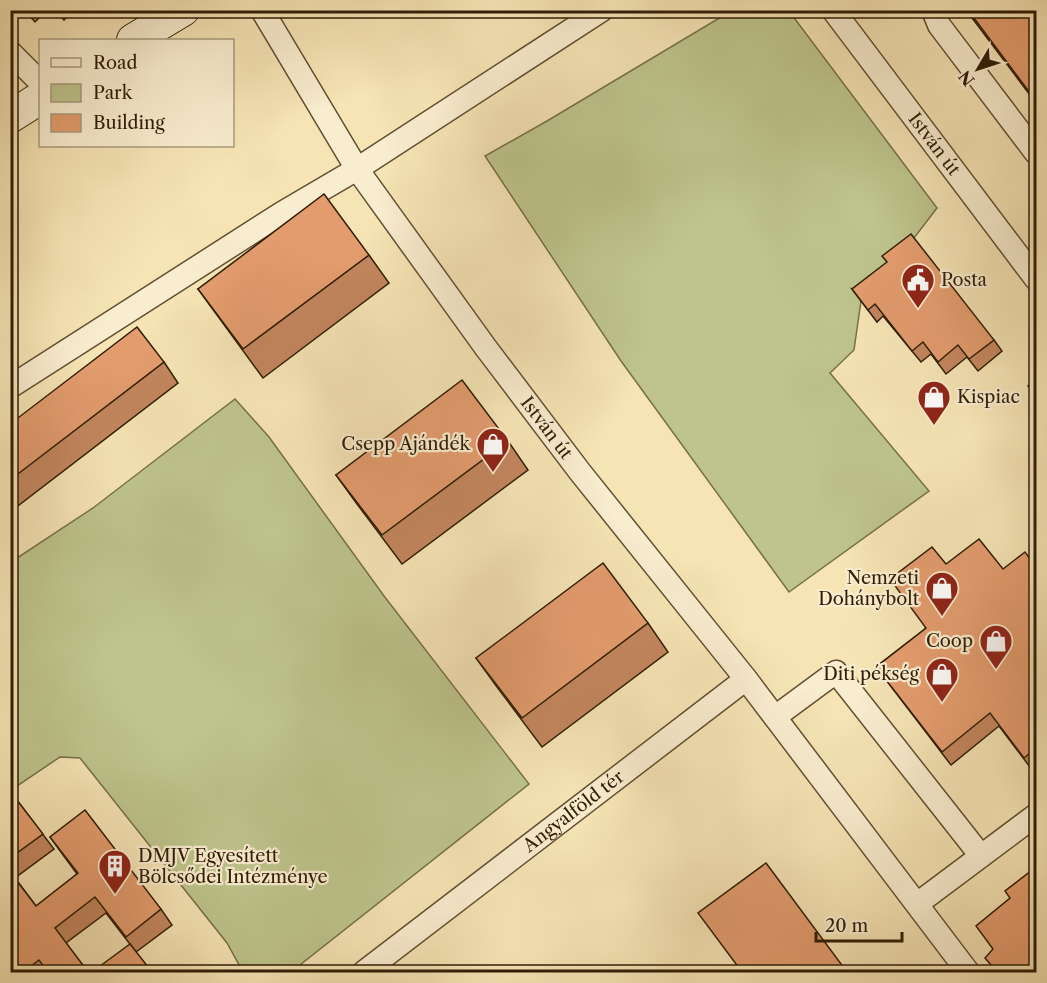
<svg xmlns="http://www.w3.org/2000/svg" width="1047" height="983" font-family="'Libre Caslon Text',serif">
  <style>
    .green { fill: #bec48c; stroke: #767049; stroke-width: 1.5 }
    .lines { fill: none; stroke-linecap: round; stroke-linejoin: round }
    .street-casing { stroke: #614f32; stroke-width: 25 }
    .secondary-casing { stroke: #2f1d06; stroke-width: 34 }
    .street { stroke: #f9edcf; stroke-width: 22 }
    .secondary { stroke: #f9edcf; stroke-width: 32 }
    .wall { fill: #c3865f; stroke: #2f1d06; stroke-width: 1.5 }
    .building { fill: #e39c6e; stroke: #2f1d06; stroke-width: 1.5 }
    .labels { text-anchor: middle; stroke-width: 4.5; stroke-linejoin: round; paint-order: stroke }
    .street-label { font-size: 18px; fill: #2f1d06; stroke: #f9edcf }
    .poi-label { font-size: 18px; fill: #2f1d06; stroke: #f9edcf; text-anchor: end }
  </style>
  <rect width="100%" height="100%" fill="#f6e4b5"/>
  <filter id="stains"><feTurbulence type="fractalNoise" baseFrequency=".00333" numOctaves="4"/><feColorMatrix values="0 0 0 0 .2 0 0 0 0 .09 0 0 0 0 .02 0 0 0 .5 -.17"/></filter>
  <radialGradient id="worn" r=".72"><stop offset=".6" stop-color="#630" stop-opacity="0"/><stop offset="1" stop-color="#630" stop-opacity=".3"/></radialGradient>
  <g class="green">
    <path d="M731 11H789L937 208 891 268 861 301 854 350 830 373 929 491 789 592 621 361 485 156 547 121Z"/>
    <path d="M235 399 269 437 384 596 529 784 291 972H243L227 943 80 758 60 757 11 790V562L93 508Z"/>
  </g>
  <g class="lines">
    <defs>
      <g id="street">
        <path id="s1" d="M262 10 357 169 486 348 580 472 746 679 968 972"/>
        <path id="s2" d="M833 10 1036 279"/>
        <path d="M933 10 939 25 1036 153"/>
        <path d="M10 52 40 82"/>
        <path d="M10 387 282 213 357 169 602 10"/>
        <path d="M775 717 836 672 981 856"/>
        <path d="M917 904 1036 815"/>
        <path id="s3" d="M364 972 746 679"/>
      </g>
      <g id="secondary">
        <path d="M133 40 183 10"/>
        <path d="M10 117 40 98"/>
      </g>
    </defs>
    <use href="#street" class="street-casing"/>
    <use href="#secondary" class="secondary-casing"/>
    <use href="#street" class="street"/>
    <use href="#secondary" class="secondary"/>
  </g>
  <g class="wall">
    <path d="M24 10H47L35 22Z"/>
    <path d="M54 10H75L64 20Z"/>
    <path d="M966 10H1036V103Z"/>
    <path d="M369 255 389 283 263 378 198 289Z"/>
    <path d="M852 289 994 340 1002 351 978 371 967 357 946 374 931 354 921 362 883 316 877 322Z"/>
    <path d="M164 362 178 383 10 512V424Z"/>
    <path d="M508 441 528 470 402 564 357 504 336 475Z"/>
    <path d="M946 564 1003 569 1036 567V768L1033 771 999 726 951 765 876 667 925 629Z"/>
    <path d="M648 623 668 652 542 747 497 687 476 658Z"/>
    <path d="M10 791 54 849 15 878 36 906 77 874 50 837 161 909 172 925 136 952 106 913 66 943 88 972H10Z"/>
  </g>
  <g class="building">
    <path d="M968 10H1036V101Z"/>
    <path d="M324 194 369 255 243 349 198 289Z"/>
    <path d="M911 234 994 340 969 359 958 345 938 362 923 342 912 351 875 304 868 310 852 289 887 262 882 256Z"/>
    <path d="M137 327 164 362 10 480V424Z"/>
    <path d="M462 380 508 441 382 535 336 475Z"/>
    <path d="M1036 380V397L1028 386Z"/>
    <path d="M979 539 1003 569 1025 552 1036 567V748L1024 758 990 713 942 752 876 667 926 628 890 579 932 547 946 564Z"/>
    <path d="M603 563 648 623 522 718 476 658Z"/>
    <path d="M10 791 43 834 10 858Z"/>
    <path d="M85 810 161 909 126 937 95 897 55 928 88 972H48L39 960 23 972H10V872L36 906 78 873 50 837Z"/>
    <path d="M766 863 847 972H742L698 913Z"/>
    <path d="M1036 867V972H997L985 958 993 949 976 926 1010 898 1005 891Z"/>
    <path d="M130 944 152 972H92Z"/>
    <path d="M621 968 625 972H615Z"/>
  </g>
  <defs>
    <symbol id="civic-pin" viewBox="-11 -11 22 30"><path d="M0 17L-7.5 6A9.5 9.5 0 1 1 7.5 6Z" fill="#8f2418" stroke="#f9edcf"/><path d="M-.6-6.5H3V-4.5H.6V-3L4-1V1h2V6H-6V1h2V-1L-.6-3ZM-1.2 2.5V6h2.4V2.5Z" fill="#fff"/></symbol>
    <symbol id="shop-pin" viewBox="-11 -11 22 30"><path d="M0 17L-7.5 6A9.5 9.5 0 1 1 7.5 6Z" fill="#8f2418" stroke="#f9edcf"/><path d="M-5-2.5h2.3a2.7 3.5 0 0 1 5.4 0H5L5.5 6h-11ZM-1.5-2.5h3a1.5 2.3 0 0 0-3 0Z" fill="#fff"/></symbol>
    <symbol id="building-pin" viewBox="-11 -11 22 30"><path d="M0 17L-7.5 6A9.5 9.5 0 1 1 7.5 6Z" fill="#8f2418" stroke="#f9edcf"/><path d="M-4-6H4V6H1V3H-1V6H-4ZM-2.5-4.3h1.7v1.8h-1.7ZM.8-4.3h1.7v1.8H.8ZM-2.5-1h1.7V.8h-1.7ZM.8-1h1.7V.8H.8Z" fill="#fff"/></symbol>
  </defs>
  <g fill-rule="evenodd">
    <use href="#civic-pin" x="899" y="261" width="38" height="52"/>
    <use href="#shop-pin" x="915" y="378" width="38" height="52"/>
    <use href="#shop-pin" x="474" y="425" width="38" height="52"/>
    <use href="#shop-pin" x="923" y="569" width="38" height="52"/>
    <use href="#shop-pin" x="977" y="622" width="38" height="52"/>
    <use href="#shop-pin" x="923" y="655" width="38" height="52"/>
    <use href="#building-pin" x="96" y="847" width="38" height="52"/>
  </g>
  <g class="labels">
    <g class="street-label">
      <text dy="6" stroke="none"><textPath href="#s2" startOffset="168">István út</textPath></text>
      <text dy="6" stroke="none"><textPath href="#s1" startOffset="506">István út</textPath></text>
      <text dy="6" stroke="none"><textPath href="#s3" startOffset="264">Angyalföld tér</textPath></text>
    </g>
    <g class="poi-label">
      <text x="941" y="286" text-anchor="start">Posta</text>
      <text x="957" y="403" text-anchor="start">Kispiac</text>
      <text x="470" y="450">Csepp Ajándék</text>
      <text x="919" y="584">Nemzeti<tspan x="919" dy="21">Dohánybolt</tspan></text>
      <text x="973" y="647">Coop</text>
      <text x="919" y="680">Diti pékség</text>
      <text x="138" y="862" text-anchor="start">DMJV Egyesített<tspan x="138" dy="21">Bölcsődei Intézménye</tspan></text>
    </g>
  </g>
  <rect width="1047" height="983" fill="none" stroke="#f6e4b5" stroke-width="36"/>
  <rect x="12" y="12" width="1023" height="959" fill="none" stroke="#2f1d06" stroke-width="3"/>
  <rect x="18" y="18" width="1011" height="947" fill="none" stroke="#2f1d06" stroke-width="1.5"/>
  <rect x="39" y="39" width="195" height="108" fill="#f9edcf" stroke="#a89a7f" stroke-width="1.5"/>
  <rect x="51" y="58" width="30" height="9" fill="#f9edcf" stroke="#a89a7f" stroke-width="1.5"/>
  <text x="93" y="69" font-size="18" fill="#2f1d06">Road</text>
  <rect x="51" y="84" width="30" height="18" fill="#bec48c" stroke="#a89a7f" stroke-width="1.5"/>
  <text x="93" y="99" font-size="18" fill="#2f1d06">Park</text>
  <rect x="51" y="114" width="30" height="18" fill="#e39c6e" stroke="#a89a7f" stroke-width="1.5"/>
  <text x="93" y="129" font-size="18" fill="#2f1d06">Building</text>
  <g transform="translate(978 69) rotate(231)" stroke="#f9edcf" stroke-width="4.5" paint-order="stroke">
  <path d="M0-4.5L10 22L0 15L-10 22Z" fill="#2f1d06"/>
  <text y="-9" font-size="16" font-weight="bold" text-anchor="middle" fill="#2f1d06">N</text>
  </g>
  <path d="M816 932v9h86v-9" fill="none" stroke="#2f1d06" stroke-width="3"/>
  <text x="825" y="932" font-size="18" fill="#2f1d06" stroke="#f9edcf" stroke-width="4.5" paint-order="stroke">20 m</text>
  <rect width="100%" height="100%" filter="url(#stains)"/>
  <rect width="100%" height="100%" fill="url(#worn)"/>
</svg>
